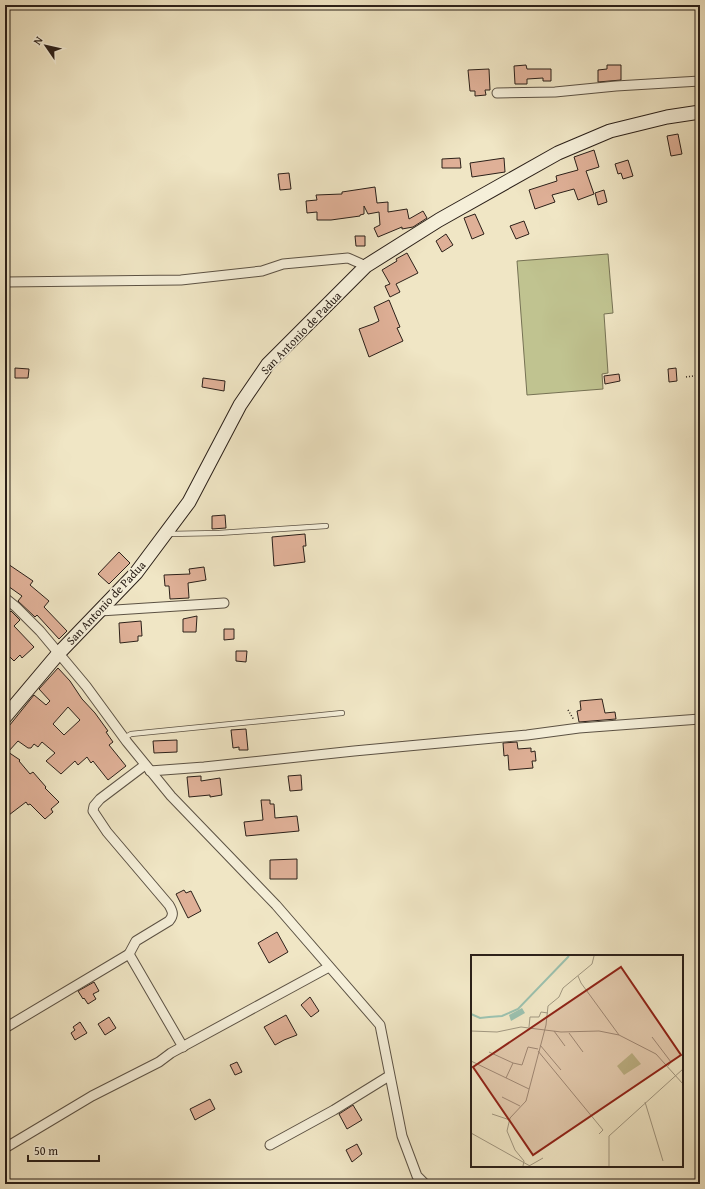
<svg xmlns="http://www.w3.org/2000/svg" width="705" height="1189" font-family="'Gentium Book Plus',serif">
  <style>
    .green { fill: #c0c390; stroke: #767254 }
    .building { fill: #dfb097; stroke: #2b2019; fill-rule: evenodd }
    .lines { fill: none; stroke-linecap: round; stroke-linejoin: round }
    .lane-casing { stroke: #5c5244; stroke-width: 6 }
    .street-casing { stroke: #5c5244; stroke-width: 11 }
    .secondary-casing { stroke: #2b2019; stroke-width: 15 }
    .path { stroke: #2b2019; stroke-width: 1.5; stroke-dasharray: 1 2; stroke-linecap: butt }
    .lane { stroke: #f5efd9; stroke-width: 4.5 }
    .street { stroke: #f5efd9; stroke-width: 9 }
    .secondary { stroke: #f5efd9; stroke-width: 13 }
    .labels { text-anchor: middle; stroke-width: 3; stroke-linejoin: round; paint-order: stroke }
    .street-label { font-size: 12px; fill: #2b2019; stroke: #f5efd9 }
    .inset-river { fill: none; stroke: #9bc0ae; stroke-width: 2 }
    .inset-road { fill: none; stroke: #a19780; stroke-width: 1 }
    .view { fill: #8f2418; fill-opacity: 0.15; stroke: #8f2418; stroke-width: 2 }
    .inset-edge { fill: none; stroke: #2b2019; stroke-width: 2 }
  </style>
  <rect width="100%" height="100%" fill="#f0e6c5"/>
  <filter id="stains"><feTurbulence type="fractalNoise" baseFrequency=".005" numOctaves="4"/><feColorMatrix values="0 0 0 0 .2 0 0 0 0 .09 0 0 0 0 .02 0 0 0 .5 -.17"/></filter>
  <radialGradient id="worn" r=".72"><stop offset=".6" stop-color="#630" stop-opacity="0"/><stop offset="1" stop-color="#630" stop-opacity=".3"/></radialGradient>
  <path class="green" d="M608 254 613 313 604 314 608 373 602 374 603 389 527 395 517 261Z"/>
  <g class="building">
    <path d="M526 65 527 69H551V81H543V78L527 79V84H515L514 66Z"/>
    <path d="M607 65H621V80L598 82V70L607 69Z"/>
    <path d="M489 69 490 90H485L486 95 475 96V91H470L468 70Z"/>
    <path d="M678 134 682 154 671 156 667 136Z"/>
    <path d="M594 150 599 167 586 171 594 194 578 200 574 189 552 195 555 202 535 209 529 190 557 181 556 176 578 170 574 157Z"/>
    <path d="M460 158 461 168H442V159Z"/>
    <path d="M504 158 505 172 472 177 470 163Z"/>
    <path d="M628 160 633 176 623 179 621 173 618 174 615 164Z"/>
    <path d="M289 173 291 189 280 190 278 174Z"/>
    <path d="M375 187 377 203 388 202V212L407 209 409 219 423 211 427 218 413 227 402 229V227L378 237 374 228 380 225 379 212 368 214 364 206V214L360 215V216L331 220H317V212L307 213 306 201 317 200 316 195 342 194V192Z"/>
    <path d="M604 190 607 202 598 205 595 193Z"/>
    <path d="M475 214 484 234 472 239 464 218Z"/>
    <path d="M524 221 529 234 516 239 510 226Z"/>
    <path d="M446 234 453 245 442 252 436 241Z"/>
    <path d="M355 236H365V246H356Z"/>
    <path d="M407 253 418 273 396 284 400 292 390 297 385 286 390 284 382 270 397 261 396 259Z"/>
    <path d="M389 300 400 327 397 328 403 341 369 357 359 329 373 324 379 321 374 307Z"/>
    <path d="M15 368 29 369 28 378H15Z"/>
    <path d="M676 368 677 381 669 382 668 369Z"/>
    <path d="M619 374 620 381 605 384 604 376Z"/>
    <path d="M203 378 225 381 224 391 202 387Z"/>
    <path d="M225 515 226 528 212 529V516Z"/>
    <path d="M305 534 306 546H303L305 562 274 566 272 537Z"/>
    <path d="M119 552 130 563 109 584 98 574Z"/>
    <path d="M5 562 33 581 30 585 49 601 44 607 67 631 59 639 37 615 35 617 18 601 22 596 5 584Z"/>
    <path d="M204 567 206 580 188 583 189 598 170 599 169 586H165L164 575 190 574 189 569Z"/>
    <path d="M11 611 20 620 14 626 34 647 22 658 20 655 14 661 5 652V617Z"/>
    <path d="M197 616 196 632H183V619Z"/>
    <path d="M141 621 142 636H138V641L120 643 119 623Z"/>
    <path d="M224 629H234V639L224 640Z"/>
    <path d="M236 651H247L246 662 236 661Z"/>
    <path d="M58 668 70 681 82 699 95 713 108 731 106 732 113 742 109 745 126 766 108 780 93 761 91 763 87 757 78 765 75 761 61 774 46 761 55 753 42 742 38 747 34 744 31 748H28L18 741 8 752 20 760 19 761 30 774 33 772 46 787 45 788 59 802 51 809 53 812 45 819 30 804 28 805 26 802 5 818V731L34 695 46 705 50 701 39 689ZM68 707 80 720 64 735 53 724Z"/>
    <path d="M602 699 605 713 615 712 616 719 579 722 577 711 581 710 580 701Z"/>
    <path d="M246 729 248 750H239V747L233 748 231 730Z"/>
    <path d="M177 740V752L154 753 153 741Z"/>
    <path d="M517 742 518 749 531 748V752L535 751 536 761H532L533 768 509 770 508 755 504 756 503 743Z"/>
    <path d="M301 775 302 790 290 791 288 776Z"/>
    <path d="M201 776V781L220 778 222 795 210 797V795L189 797 187 777Z"/>
    <path d="M261 800H270V804H274L275 818 297 816 299 831 246 836 244 822 263 820Z"/>
    <path d="M297 859V879H270V860Z"/>
    <path d="M184 890 186 893 191 891 201 911 188 918 176 894Z"/>
    <path d="M277 932 288 952 269 963 258 943Z"/>
    <path d="M94 982 99 991 93 994 96 999 88 1004 84 998 83 999 78 991Z"/>
    <path d="M310 997 319 1011 311 1017 301 1005Z"/>
    <path d="M286 1015 297 1035 284 1040 275 1045 264 1027Z"/>
    <path d="M109 1017 116 1028 105 1035 98 1024Z"/>
    <path d="M80 1022 87 1033 75 1040 71 1033 75 1030 73 1027Z"/>
    <path d="M237 1062 242 1072 235 1075 230 1065Z"/>
    <path d="M210 1099 215 1109 195 1120 190 1109Z"/>
    <path d="M353 1105 362 1120 347 1129 339 1114Z"/>
    <path d="M357 1144 362 1154 352 1162 346 1150Z"/>
  </g>
  <g class="lines">
    <defs>
      <g id="lane">
        <path d="M168 534 219 533 326 526"/>
        <path d="M124 738 131 734 342 713"/>
      </g>
      <g id="street">
        <path d="M497 93 555 92 616 86 700 81"/>
        <path d="M5 282 181 280 262 271 283 264 348 258 366 266"/>
        <path d="M5 598 16 607 40 631 86 686 127 742 171 796 276 905 380 1025 402 1136 417 1176 425 1184"/>
        <path d="M100 611 224 603"/>
        <path d="M150 771 204 767 354 751 527 735 579 728 700 719"/>
        <path d="M129 954 136 941 169 921C174 915 173 912 169 905L107 832 93 811 94 806 100 799 145 765"/>
        <path d="M5 1028 129 954 183 1047"/>
        <path d="M270 1145 334 1110 389 1076"/>
        <path d="M5 1148 92 1096 159 1062 171 1053 329 967"/>
      </g>
      <path id="secondary" d="M5 717 58 654 136 573 189 502 240 405 268 364 366 266 439 220 558 153 610 131 667 117 700 112"/>
    </defs>
    <use href="#lane" class="lane-casing"/>
    <use href="#street" class="street-casing"/>
    <use href="#secondary" class="secondary-casing"/>
    <g class="path">
      <path d="M686 377 700 375"/>
      <path d="M568 710 574 720"/>
    </g>
    <use href="#lane" class="lane"/>
    <use href="#street" class="street"/>
    <use href="#secondary" class="secondary"/>
  </g>
  <g class="labels">
    <g class="street-label">
      <text transform="translate(301 333) rotate(-46)" y="4">San Antonio de Padua</text>
      <text transform="translate(106 603) rotate(-47)" y="4">San Antonio de Padua</text>
    </g>
  </g>
  <g transform="translate(471 955)">
    <rect width="212" height="212" fill="#f0e6c5"/>
    <path d="M161 98 170 109 153 120 146 111Z" fill="#c0c390"/>
    <path d="M51 53 54 58 40 66 38 60Z" fill="#9bc0ae"/>
    <path class="inset-river" d="M0 59 9 63 18 62 31 61 47 54 98 1"/>
    <path class="inset-road" d="M107 21 110 28 148 80M58 72 59 62H68L70 57 77 58M0 76 26 77 50 72 90 77 128 76 148 80 185 99 212 129M83 76 94 91M98 78 112 97M181 82 200 107 197 111M69 90 90 115M67 96 132 175 128 179M18 97 42 108 35 123M0 106 58 134M42 108 51 110 57 92 67 94M31 142 49 151M174 147 192 206M21 159 39 165M0 178 59 211M52 211 53 206 44 195 36 176 39 163 55 146 75 70 77 51 88 42 92 33 121 9 123 1M58 211 72 203M138 211V181L212 114"/>
    <path class="view" d="M150 12 210 100 62 200 2 112Z"/>
    <rect width="212" height="212" class="inset-edge"/>
  </g>
  <rect width="705" height="1189" fill="none" stroke="#f0e6c5" stroke-width="20"/>
  <rect x="6" y="6" width="693" height="1177" fill="none" stroke="#2b2019" stroke-width="2"/>
  <rect x="10" y="10" width="685" height="1169" fill="none" stroke="#2b2019"/>
  <g transform="translate(46 46) rotate(304)" stroke="#f5efd9" stroke-width="3" paint-order="stroke">
  <path d="M0-3L7 15L0 10L-7 15Z" fill="#2b2019"/>
  <text y="-6" font-size="11" font-weight="bold" text-anchor="middle" fill="#2b2019">N</text>
  </g>
  <path d="M28 1155v6h71v-6" fill="none" stroke="#2b2019" stroke-width="2"/>
  <text x="34" y="1155" font-size="12" fill="#2b2019" stroke="#f5efd9" stroke-width="3" paint-order="stroke">50 m</text>
  <rect width="100%" height="100%" filter="url(#stains)"/>
  <rect width="100%" height="100%" fill="url(#worn)"/>
</svg>
